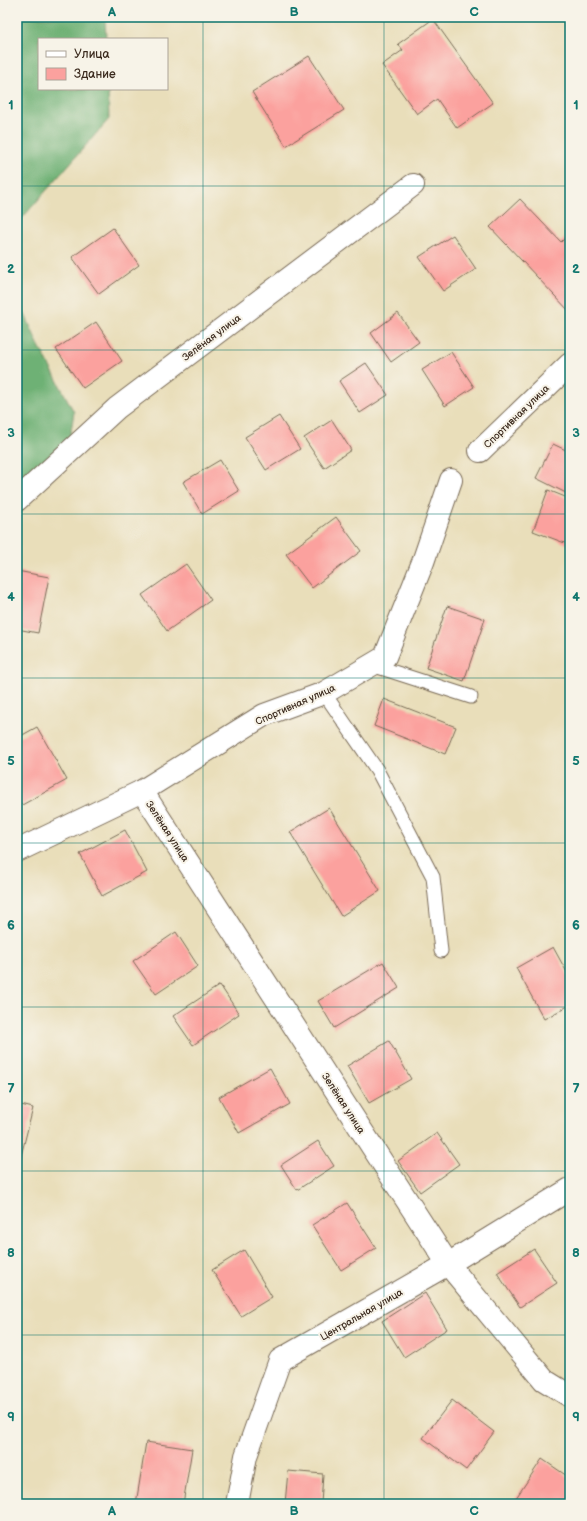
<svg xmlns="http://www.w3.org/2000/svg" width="587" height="1521" font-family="'Balsamiq Sans',sans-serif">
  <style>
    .forest { fill: #6eb174; stroke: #546e49 }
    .building { fill: #fba19e }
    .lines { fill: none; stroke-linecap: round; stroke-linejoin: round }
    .lane-casing { stroke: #786955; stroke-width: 15 }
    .street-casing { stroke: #786955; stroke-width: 24 }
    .lane { stroke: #fff; stroke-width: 13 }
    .street { stroke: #fff; stroke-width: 22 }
    .grid { fill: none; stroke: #0f766e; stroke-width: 1; stroke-opacity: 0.55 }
    .labels { text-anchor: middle; stroke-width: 4; stroke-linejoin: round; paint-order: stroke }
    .street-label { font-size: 10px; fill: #3b2a1e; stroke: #f7f3e8 }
    .neatline { fill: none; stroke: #0f766e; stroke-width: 1.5 }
    .grid-label { font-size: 13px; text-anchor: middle; font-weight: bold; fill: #0f766e }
  </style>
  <rect width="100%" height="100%" fill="#f7f3e8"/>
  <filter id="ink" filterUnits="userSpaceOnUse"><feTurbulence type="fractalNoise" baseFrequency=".025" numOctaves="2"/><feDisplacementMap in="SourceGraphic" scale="8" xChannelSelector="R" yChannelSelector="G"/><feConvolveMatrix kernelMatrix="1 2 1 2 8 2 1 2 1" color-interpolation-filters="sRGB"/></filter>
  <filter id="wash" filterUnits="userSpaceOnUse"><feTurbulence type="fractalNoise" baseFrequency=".012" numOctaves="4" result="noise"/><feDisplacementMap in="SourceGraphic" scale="16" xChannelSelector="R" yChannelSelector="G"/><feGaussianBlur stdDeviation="0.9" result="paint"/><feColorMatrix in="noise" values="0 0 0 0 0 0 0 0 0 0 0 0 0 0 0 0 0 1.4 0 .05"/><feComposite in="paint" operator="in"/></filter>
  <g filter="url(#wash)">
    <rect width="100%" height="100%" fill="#e9deba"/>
    <g class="forest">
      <path d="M17 17H105L106 39H39V89H108L109 119 17 224Z"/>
      <path d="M17 296 38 344 74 412 66 464 17 497Z"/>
    </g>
    <g id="blocks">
      <g class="building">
        <path d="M433 19 493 103 457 128 437 99 417 114 382 65 403 50 398 44Z"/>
        <path d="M309 56 344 110 286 146 252 92Z"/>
        <path d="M520 199 561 242 570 233V312L490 227Z"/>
        <path d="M113 228 139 265 99 294 72 257Z"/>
        <path d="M453 235 476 269 443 291 419 257Z"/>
        <path d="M398 313 419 342 391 362 371 333Z"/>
        <path d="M96 322 122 361 83 388 56 349Z"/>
        <path d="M451 352 474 387 445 406 422 370Z"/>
        <path d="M366 363 388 395 360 413 339 381Z"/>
        <path d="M279 416 300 449 266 470 245 437Z"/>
        <path d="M332 420 351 450 324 468 304 438Z"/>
        <path d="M553 444 570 452V495L536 478Z"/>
        <path d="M220 460 239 491 202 514 183 482Z"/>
        <path d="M548 490 570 499V545L533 531Z"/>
        <path d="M336 517 361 551 312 588 286 554Z"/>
        <path d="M186 564 211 600 167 631 142 595Z"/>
        <path d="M17 571 49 577 38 633 17 629Z"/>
        <path d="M447 606 485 619 464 681 426 668Z"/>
        <path d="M384 699 456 727 445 754 374 726Z"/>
        <path d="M37 727 67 780 22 805 17 796V738Z"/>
        <path d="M329 808 380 891 341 916 290 832Z"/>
        <path d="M125 830 147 872 102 896 80 854Z"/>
        <path d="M176 932 198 966 156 994 133 961Z"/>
        <path d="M553 947 570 978V1005L544 1019 516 968Z"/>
        <path d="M383 962 399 988 334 1028 318 1001Z"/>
        <path d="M220 985 239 1014 193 1045 173 1016Z"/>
        <path d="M389 1041 411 1079 369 1103 347 1066Z"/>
        <path d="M270 1068 290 1104 239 1133 219 1097Z"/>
        <path d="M17 1104 33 1108 19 1164H17Z"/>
        <path d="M437 1133 459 1164 420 1192 398 1161Z"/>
        <path d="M318 1141 334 1166 297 1190 281 1165Z"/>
        <path d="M347 1203 376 1248 341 1270 312 1225Z"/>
        <path d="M534 1249 557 1283 520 1307 497 1273Z"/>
        <path d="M244 1250 272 1297 241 1316 212 1270Z"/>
        <path d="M425 1293 447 1329 404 1357 382 1321Z"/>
        <path d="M452 1400 494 1432 466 1470 423 1438Z"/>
        <path d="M146 1442 192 1449 183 1504H136Z"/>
        <path d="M542 1459 570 1478V1504H512Z"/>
        <path d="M288 1471 323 1474 321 1504H285Z"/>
      </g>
    </g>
  </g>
  <g filter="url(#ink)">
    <use href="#blocks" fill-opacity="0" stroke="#786955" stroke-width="1"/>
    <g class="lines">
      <defs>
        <g id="lane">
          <path d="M372 665 471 697"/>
          <path d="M324 693 377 770 433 877 441 951"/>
        </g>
        <g id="street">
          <path d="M480 451 570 364"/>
          <path d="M17 500 117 408 413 185"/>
          <path d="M142 791 448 1264 544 1380 570 1396"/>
          <path d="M17 851 142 791 264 715 324 693 385 657 423 562 451 480"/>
          <path d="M237 1504 246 1456 280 1360 448 1264 570 1189"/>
        </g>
      </defs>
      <use href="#lane" class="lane-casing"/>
      <use href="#street" class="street-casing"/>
      <use href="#lane" class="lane"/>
      <use href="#street" class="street"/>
    </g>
  </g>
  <path class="grid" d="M203 17V1504M384 17V1504M17 186H570M17 350H570M17 514H570M17 678H570M17 843H570M17 1007H570M17 1171H570M17 1335H570"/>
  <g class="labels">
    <g class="street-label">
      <text transform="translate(211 337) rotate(-37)" y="4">Зелёная улица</text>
      <text transform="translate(516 416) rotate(-44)" y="4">Спортивная улица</text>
      <text transform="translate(295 704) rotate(-24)" y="4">Спортивная улица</text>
      <text transform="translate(168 831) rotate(57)" y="4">Зелёная улица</text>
      <text transform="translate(344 1103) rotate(57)" y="4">Зелёная улица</text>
      <text transform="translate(361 1314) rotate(-30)" y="4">Центральная улица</text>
    </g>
  </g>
  <rect width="587" height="1521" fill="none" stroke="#f7f3e8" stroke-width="44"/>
  <rect x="38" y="38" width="130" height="52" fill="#f7f3e8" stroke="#aca397"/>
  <rect x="46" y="51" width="20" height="6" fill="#ffffff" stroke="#aca397"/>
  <text x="74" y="58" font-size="12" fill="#3b2a1e">Улица</text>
  <rect x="46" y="68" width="20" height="12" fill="#fba19e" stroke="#aca397"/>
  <text x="74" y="78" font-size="12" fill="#3b2a1e">Здание</text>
  <rect x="22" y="22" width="543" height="1477" class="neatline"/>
  <g class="grid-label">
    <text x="112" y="16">A</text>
    <text x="294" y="16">B</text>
    <text x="474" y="16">C</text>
    <text x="11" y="109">1</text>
    <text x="576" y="109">1</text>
    <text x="11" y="273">2</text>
    <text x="576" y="273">2</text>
    <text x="11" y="437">3</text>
    <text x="576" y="437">3</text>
    <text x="11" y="601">4</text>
    <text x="576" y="601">4</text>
    <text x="11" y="765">5</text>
    <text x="576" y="765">5</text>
    <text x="11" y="929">6</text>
    <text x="576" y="929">6</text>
    <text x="11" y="1093">7</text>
    <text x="576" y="1093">7</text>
    <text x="11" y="1257">8</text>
    <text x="576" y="1257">8</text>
    <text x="11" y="1421">9</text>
    <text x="576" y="1421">9</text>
    <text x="112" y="1515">A</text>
    <text x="294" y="1515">B</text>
    <text x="474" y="1515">C</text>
  </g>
</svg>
